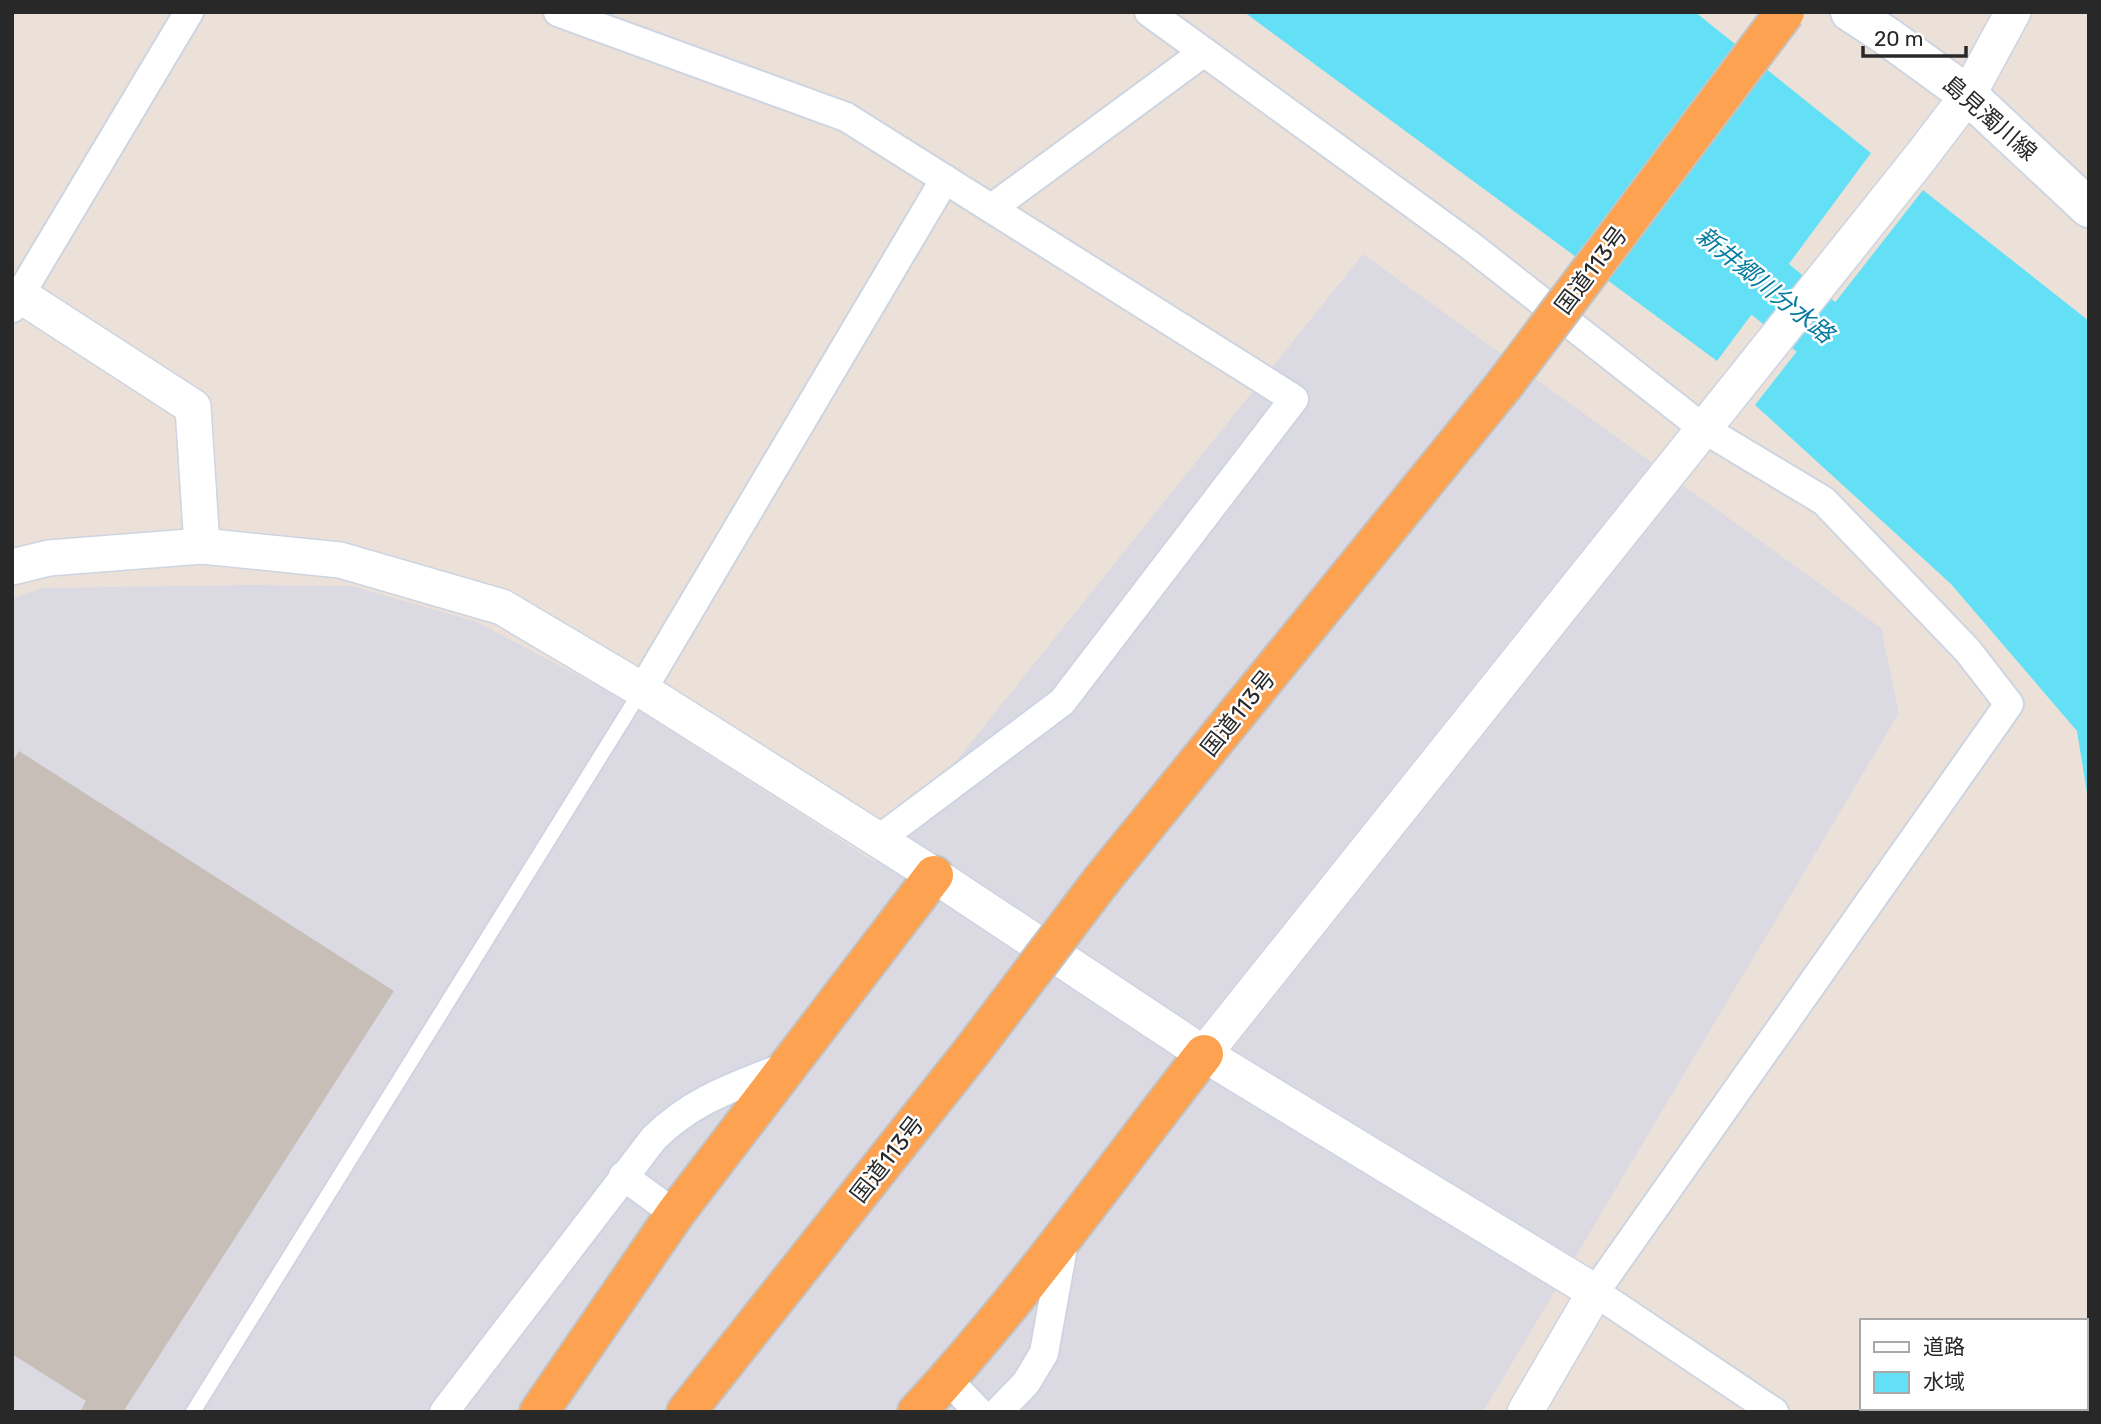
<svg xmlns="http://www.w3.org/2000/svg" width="2101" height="1424" font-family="Rubik,'Noto Sans JP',sans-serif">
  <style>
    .industrial { fill: #dbdae3 }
    .water { fill: #63e0f6 }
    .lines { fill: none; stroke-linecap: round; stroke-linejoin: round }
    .river { stroke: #63e0f6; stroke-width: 63 }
    .building { fill: #c7beb8 }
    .service-casing { stroke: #cdd4e2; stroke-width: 18 }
    .minor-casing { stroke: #cdd4e2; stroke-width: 32 }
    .tertiary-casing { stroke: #cdd4e2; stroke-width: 38 }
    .secondary-casing { stroke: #cdd4e2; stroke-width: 42 }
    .trunk-casing { stroke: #c3c3c3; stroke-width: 42 }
    .service { stroke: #fff; stroke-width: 14 }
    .minor { stroke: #fff; stroke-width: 28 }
    .tertiary { stroke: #fff; stroke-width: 35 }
    .secondary { stroke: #fff; stroke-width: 38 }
    .trunk { stroke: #fca250; stroke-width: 38 }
    .trunk-bridge-casing { stroke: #c3c3c3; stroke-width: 42; stroke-linecap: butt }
    .trunk-bridge { stroke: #fca250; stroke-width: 38 }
    .labels { text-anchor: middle; stroke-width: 5; stroke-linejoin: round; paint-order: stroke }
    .street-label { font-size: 23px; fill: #282828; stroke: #fff }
    .water-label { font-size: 24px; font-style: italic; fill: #057c9f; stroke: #fff }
  </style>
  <rect width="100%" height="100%" fill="#ece1d8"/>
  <path class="industrial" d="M1363 254 1881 628 1899 713 1483 1412H12V599L42 588 249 585 352 586 477 622 615 695 875 862Z"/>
  <g class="water">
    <path d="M1244 12H1695L1871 153 1717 361Z"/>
    <path d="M1923 190 2089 321V805L2077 731 1951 584 1755 405Z"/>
  </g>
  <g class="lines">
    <path class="river" d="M1703 234 1883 382"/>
  </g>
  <path class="building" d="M19 751 394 991 123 1412H80L86 1401 12 1354V762Z"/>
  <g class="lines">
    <defs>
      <path id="service" d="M193 1412 641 691"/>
      <g id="minor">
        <path d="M558 12 846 117 1294 399 1062 702 878 840"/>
        <path d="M1149 12 1467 243 1704 429 1824 501 1968 651 2009 704 1595 1292 1774 1412"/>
        <path d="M992 208 1204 52"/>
        <path d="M12 308 189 12"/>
        <path d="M642 690 945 179"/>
        <path d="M623 1176 675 1214"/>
        <path d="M947 1379 979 1412"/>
        <path d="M444 1412 654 1138C695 1098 737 1086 789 1065"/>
        <path d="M998 1412 1026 1383 1044 1353 1065 1236"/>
      </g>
      <g id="tertiary">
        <path d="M20 295 193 407 202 546"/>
        <path d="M12 567 49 558 202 546 340 560 502 607 642 690 934 875 1204 1054 1595 1292 1525 1412"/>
        <path d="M1204 1054 1920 158 1968 95 2013 12"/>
      </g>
      <path id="secondary" d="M1850 12 1888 37 1968 95 2089 208"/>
      <g id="trunk">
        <path d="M1101 881 1505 384"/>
        <path d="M539 1412 675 1214 934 875"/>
        <path d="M686 1412 973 1050"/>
        <path d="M917 1412C1021 1300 1110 1174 1204 1054"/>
      </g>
    </defs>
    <use href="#service" class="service-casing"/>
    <use href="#minor" class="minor-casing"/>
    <use href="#tertiary" class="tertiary-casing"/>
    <use href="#secondary" class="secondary-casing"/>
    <use href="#trunk" class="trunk-casing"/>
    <use href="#service" class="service"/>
    <use href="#minor" class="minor"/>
    <use href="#tertiary" class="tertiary"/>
    <use href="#secondary" class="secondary"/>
    <use href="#trunk" class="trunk"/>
    <defs>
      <g id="trunk-bridge">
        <path d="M1505 384 1785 12"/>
        <path d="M973 1050 1101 881"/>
      </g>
    </defs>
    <use href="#trunk-bridge" class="trunk-bridge-casing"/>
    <use href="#trunk-bridge" class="trunk-bridge"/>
  </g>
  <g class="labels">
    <g class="street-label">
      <text transform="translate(1990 118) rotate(41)" y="8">島見濁川線</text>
      <text transform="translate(1591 270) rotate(-53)" y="8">国道113号</text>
      <text transform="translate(1238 713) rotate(-51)" y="8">国道113号</text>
      <text transform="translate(887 1159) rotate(-52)" y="8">国道113号</text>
    </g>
    <g class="water-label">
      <text transform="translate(1765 285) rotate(39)" y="8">新井郷川分水路</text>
    </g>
  </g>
  <rect width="2101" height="1424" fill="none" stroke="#282828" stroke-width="28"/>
  <rect x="1860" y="1319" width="228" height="91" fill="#ffffff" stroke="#a9a9a9" stroke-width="2"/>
  <rect x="1874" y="1342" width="35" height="10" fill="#ffffff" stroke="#a9a9a9" stroke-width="2"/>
  <text x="1923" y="1354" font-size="21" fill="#282828">道路</text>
  <rect x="1874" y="1372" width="35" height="21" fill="#63e0f6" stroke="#a9a9a9" stroke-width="2"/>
  <text x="1923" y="1389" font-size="21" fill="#282828">水域</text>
  <path d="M1863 46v10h103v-10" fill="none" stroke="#282828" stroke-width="3.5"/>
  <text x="1874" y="46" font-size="21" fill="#282828" stroke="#ffffff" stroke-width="5" paint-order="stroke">20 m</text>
</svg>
